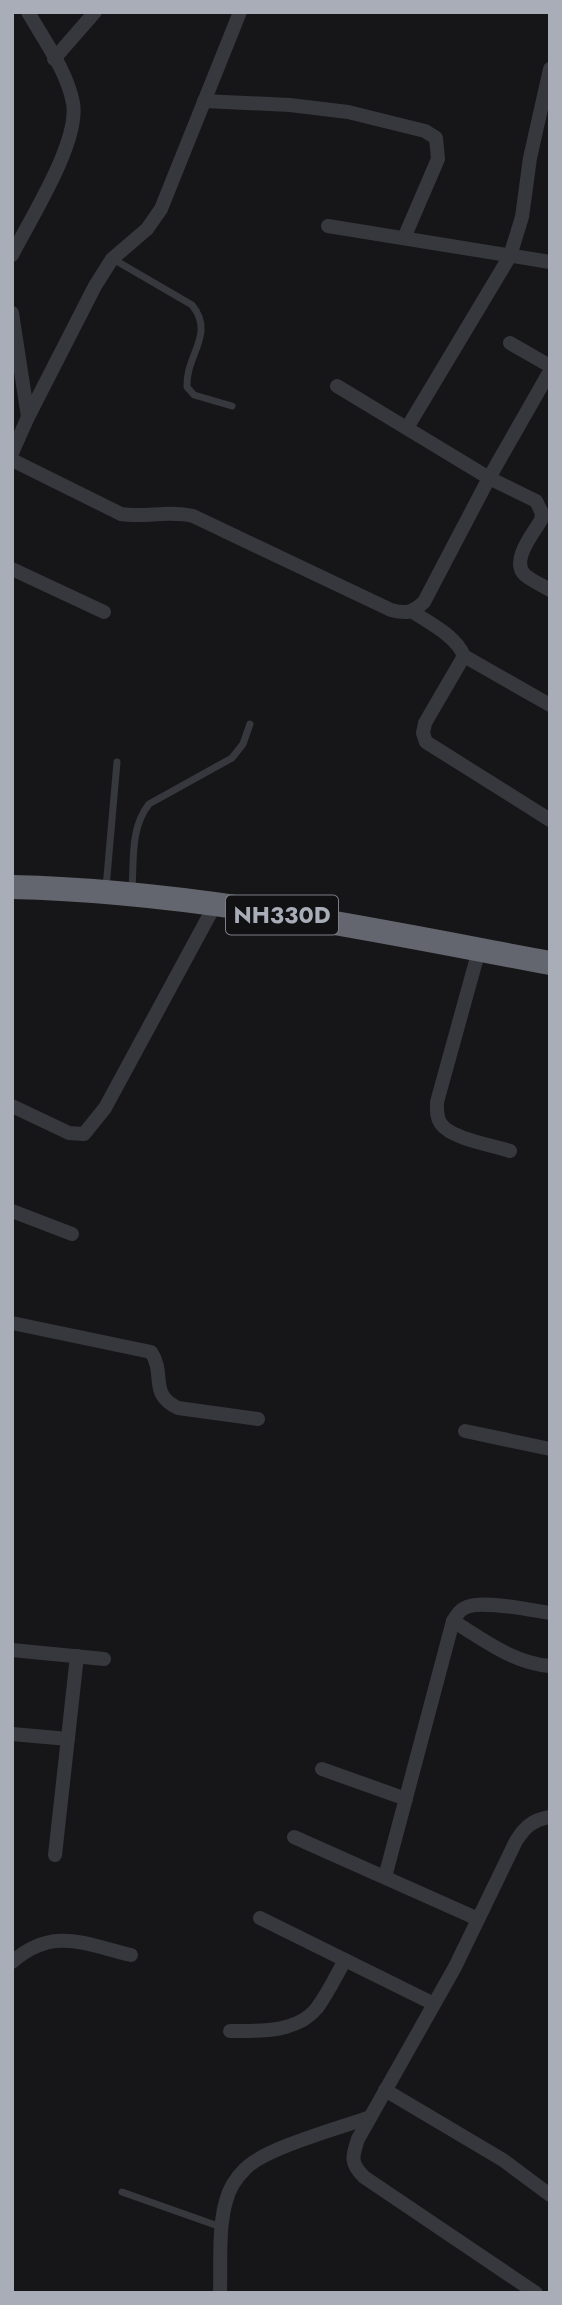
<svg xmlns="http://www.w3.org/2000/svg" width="562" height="2305" font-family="Jost,sans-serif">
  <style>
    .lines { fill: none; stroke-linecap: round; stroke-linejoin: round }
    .lane { stroke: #37383d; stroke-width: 7 }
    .street { stroke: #37383d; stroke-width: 14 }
    .highway { stroke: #63666e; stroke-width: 24 }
    .labels { text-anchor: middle; stroke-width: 7; stroke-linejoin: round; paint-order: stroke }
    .shield { fill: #111113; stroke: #7b7e86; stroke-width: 2 }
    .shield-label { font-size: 23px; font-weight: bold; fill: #a8adb8 }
  </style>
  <rect width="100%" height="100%" fill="#161618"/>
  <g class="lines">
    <g class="lane">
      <path d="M113 259 192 305C216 334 185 356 187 387L194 395 232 406"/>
      <path d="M106 888 117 762"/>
      <path d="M132 890C134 861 130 828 149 804L232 758 243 744 250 724"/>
      <path d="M122 2192 221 2227"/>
    </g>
    <g class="street">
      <path d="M54 59 95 12"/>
      <path d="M204 101 290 105 348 112 425 131 436 138 438 159 404 238"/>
      <path d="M328 226 550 262"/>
      <path d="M12 255C30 219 80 142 73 103 67 71 44 40 28 12"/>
      <path d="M12 313 28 417"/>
      <path d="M510 343 550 366"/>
      <path d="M337 386 489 478 536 501 542 513 541 520C533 534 510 561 525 575 532 581 542 585 550 590"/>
      <path d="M407 428 510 256 522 217 530 158 550 69"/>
      <path d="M12 453 28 417 95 286 112 259 147 229 161 209 240 12"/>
      <path d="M12 460 121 514C145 518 168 510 193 516L391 610C407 614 412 613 424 602L489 478 550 371"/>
      <path d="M12 569 104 612"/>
      <path d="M413 612C431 624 456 636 464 656L425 723 423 733 426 742 550 820"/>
      <path d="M464 656 550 705"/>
      <path d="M479 950 437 1102C437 1110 436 1117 441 1124 452 1139 492 1145 510 1151"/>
      <path d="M12 1106 69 1133 84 1134 105 1108 216 903"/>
      <path d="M12 1211 72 1234"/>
      <path d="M12 1323 151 1352C166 1374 148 1394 178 1408L258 1419"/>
      <path d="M465 1431 550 1449"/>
      <path d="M453 1621C484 1640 513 1663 550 1666"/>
      <path d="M12 1650 104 1659"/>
      <path d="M12 1734 68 1739"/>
      <path d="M322 1769 406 1799"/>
      <path d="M294 1837 478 1919"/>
      <path d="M55 1855 77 1656"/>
      <path d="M385 1877 453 1621C458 1613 461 1608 470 1606 487 1601 530 1610 550 1613"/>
      <path d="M260 1918 434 2004"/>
      <path d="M12 1962C53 1926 84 1944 131 1955"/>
      <path d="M230 2031C259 2031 297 2033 317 2008 328 1993 336 1976 345 1960"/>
      <path d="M385 2090 503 2160 550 2195"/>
      <path d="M220 2293C221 2263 218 2229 226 2201 229 2189 237 2177 245 2169 265 2148 340 2128 370 2117"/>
      <path d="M536 2293 364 2177C350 2163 352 2157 358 2139L455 1967 516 1841C525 1827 532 1820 550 1817"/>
    </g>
    <path class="highway" d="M12 887C194 891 372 930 550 963"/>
  </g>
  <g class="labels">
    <rect class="shield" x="226" y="895.5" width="112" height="39" rx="5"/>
    <g class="shield-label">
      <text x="282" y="923">NH330D</text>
    </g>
  </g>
  <rect width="562" height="2305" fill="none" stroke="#a8adb8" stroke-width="28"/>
</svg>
